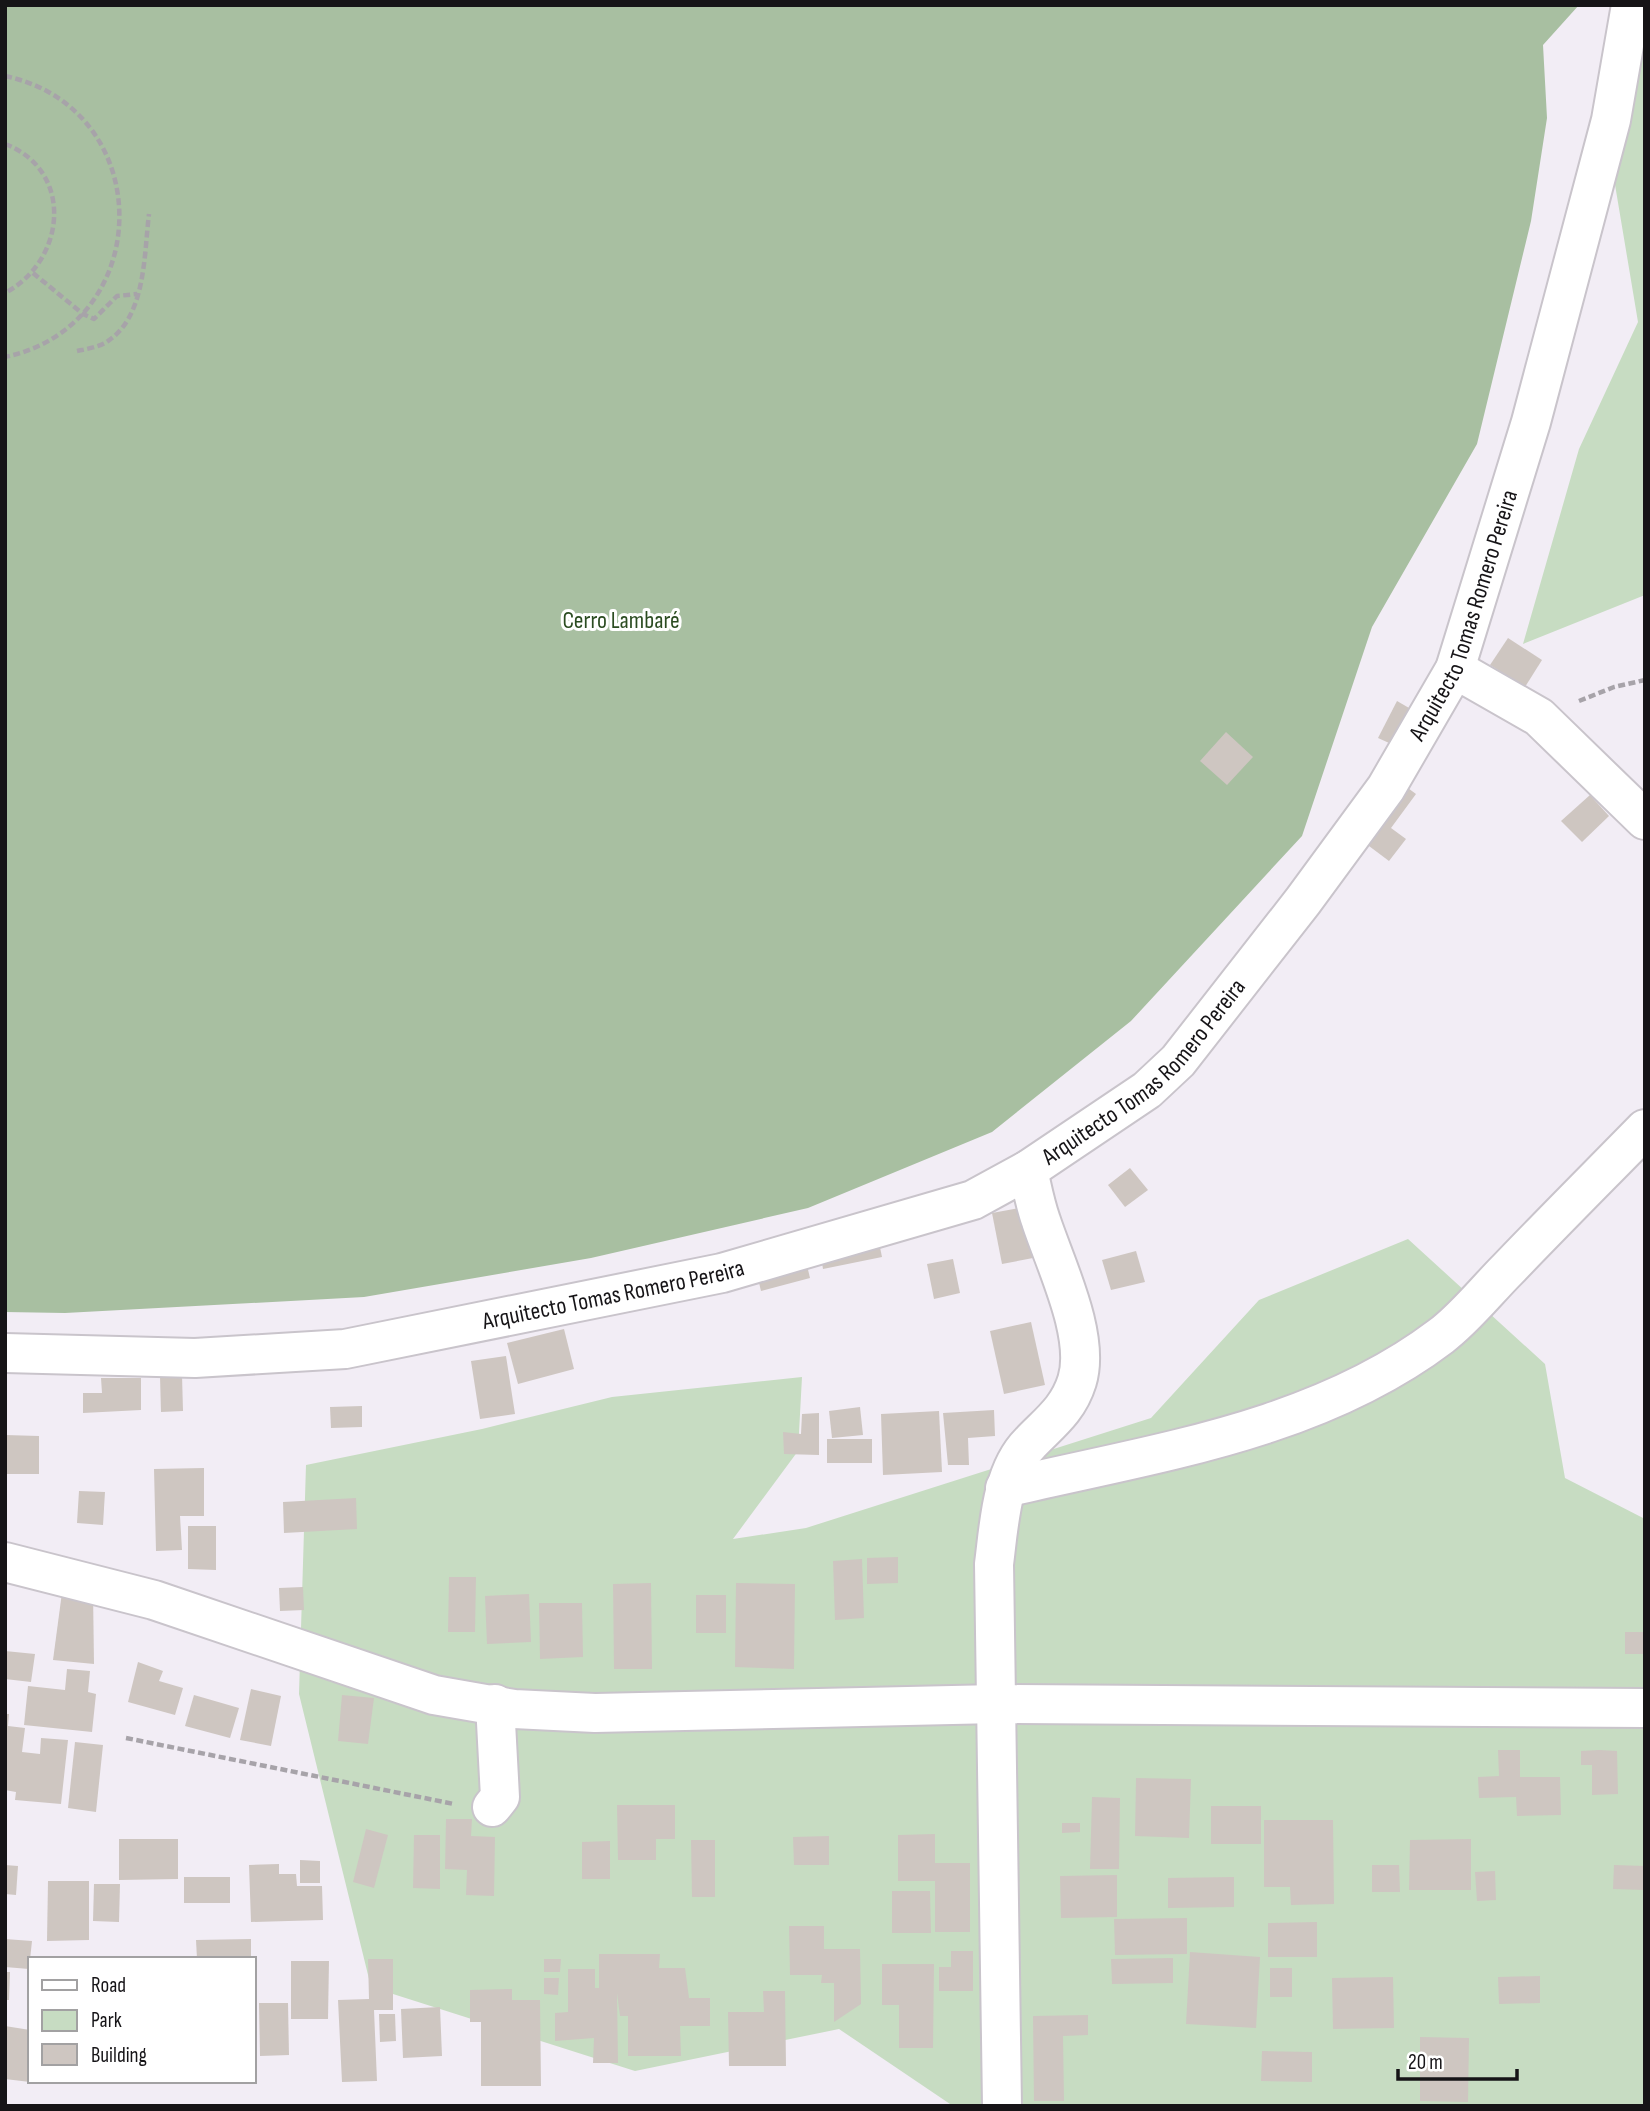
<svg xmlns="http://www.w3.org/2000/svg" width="1650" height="2111" font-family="'Sofia Sans Condensed',sans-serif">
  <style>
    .green { fill: #c7dcc2 }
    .forest { fill: #a8bfa1 }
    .building { fill: #cec6c1 }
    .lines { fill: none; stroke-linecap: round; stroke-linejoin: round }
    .minor-casing { stroke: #c9c4cb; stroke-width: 42 }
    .path { stroke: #a7a3a9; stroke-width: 4.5; stroke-dasharray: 7 3.5; stroke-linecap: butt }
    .minor { stroke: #fff; stroke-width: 38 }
    .labels { text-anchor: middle; stroke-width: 6; stroke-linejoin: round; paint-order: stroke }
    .street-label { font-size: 24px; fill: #161417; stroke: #fff }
    .park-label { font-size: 24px; fill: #2b4c21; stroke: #fff }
  </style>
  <rect width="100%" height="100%" fill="#f2edf5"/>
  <g class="green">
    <path d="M1645 5V595L1523 644 1579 449 1638 322 1599 89Z"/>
    <path d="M1408 1239 1545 1364 1565 1478 1645 1519V2106H953L839 2029 635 2071 371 1987 299 1694 306 1465 482 1429 612 1397 802 1377 798 1451 733 1539 806 1528 1151 1418 1259 1300Z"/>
  </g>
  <path class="forest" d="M5 5H1579L1543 45 1547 118 1531 221 1477 444 1372 627 1302 836 1131 1021 992 1132 808 1208 591 1258 364 1297 65 1313 5 1312Z"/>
  <g class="building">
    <path d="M1508 638 1542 660 1525 687 1490 665Z"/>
    <path d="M1397 701 1416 712 1398 747 1378 738Z"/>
    <path d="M1226 732 1253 757 1227 785 1200 761Z"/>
    <path d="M1397 780 1416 794 1391 828 1406 839 1389 861 1361 840Z"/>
    <path d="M1590 795 1609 816 1582 842 1561 821Z"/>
    <path d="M1130 1168 1148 1190 1125 1207 1108 1185Z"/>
    <path d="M1024 1207 1033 1258 1002 1264 992 1213Z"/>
    <path d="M877 1233 882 1257 823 1269 819 1245Z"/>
    <path d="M1136 1251 1145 1282 1111 1290 1102 1260Z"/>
    <path d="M804 1253 810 1278 761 1291 755 1266Z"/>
    <path d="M953 1259 960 1293 934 1299 927 1264Z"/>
    <path d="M1031 1322 1045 1385 1004 1394 990 1331Z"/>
    <path d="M564 1329 574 1369 518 1384 507 1343Z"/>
    <path d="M506 1356 515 1414 480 1419 471 1361Z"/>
    <path d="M182 1375 183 1411 161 1412 160 1376Z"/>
    <path d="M101 1378H141V1410L83 1413V1393H102Z"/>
    <path d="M362 1406V1427L331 1428 330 1407Z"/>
    <path d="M860 1407 863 1435 832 1438 829 1411Z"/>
    <path d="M994 1410 995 1436 968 1438 969 1465H948L943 1413Z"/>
    <path d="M939 1411 942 1472 883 1475 881 1414Z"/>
    <path d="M819 1413V1455L784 1454 783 1432 801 1434 802 1414Z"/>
    <path d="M5 1435 39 1436V1474H5Z"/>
    <rect x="827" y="1439" width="45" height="24"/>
    <path d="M204 1468V1516H180L182 1550 156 1551 154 1469Z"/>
    <path d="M79 1491 105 1492 103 1525 77 1523Z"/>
    <path d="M356 1498 357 1529 284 1533 283 1502Z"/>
    <path d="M188 1526H216V1570L188 1569Z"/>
    <path d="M898 1557V1583L867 1584V1558Z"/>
    <path d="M862 1559 864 1618 835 1620 833 1561Z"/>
    <path d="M449 1577H476L475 1632H448Z"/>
    <path d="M651 1583 652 1669H614L613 1584Z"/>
    <path d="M736 1583 795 1584 794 1669 735 1667Z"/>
    <path d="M63 1585 93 1591 94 1664 53 1660Z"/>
    <path d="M303 1587 304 1610 280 1611 279 1588Z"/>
    <path d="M529 1594 531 1642 487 1644 485 1596Z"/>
    <rect x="696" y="1595" width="30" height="38"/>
    <path d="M539 1603H582L583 1657 540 1659Z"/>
    <rect x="1625" y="1632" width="20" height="22"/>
    <path d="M5 1651 35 1654 31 1682 5 1679Z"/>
    <path d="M138 1662 163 1671 159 1681 183 1688 175 1715 128 1702Z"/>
    <path d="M67 1669 90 1671 88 1692 96 1694 92 1732 24 1725 28 1686 65 1690Z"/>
    <path d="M251 1689 281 1696 271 1746 240 1740Z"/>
    <path d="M194 1695 239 1708 230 1738 185 1726Z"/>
    <path d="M342 1695 374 1698 368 1744 338 1741Z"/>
    <path d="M5 1714H9L8 1726 25 1728 22 1752 40 1754 41 1738 68 1740 61 1804 15 1800 16 1792 5 1790Z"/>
    <path d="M75 1742 103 1745 96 1812 68 1808Z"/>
    <path d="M1498 1750H1520V1777H1560L1561 1815 1517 1816 1516 1797 1479 1798 1478 1777 1499 1776Z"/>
    <path d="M1599 1750 1617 1751 1618 1794 1592 1795V1765H1581V1751Z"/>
    <path d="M1136 1778 1191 1779 1189 1838 1135 1836Z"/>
    <path d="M1092 1797 1120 1798 1119 1869H1090Z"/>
    <path d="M617 1805H675V1839H656V1860H618Z"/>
    <rect x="1211" y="1806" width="50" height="38"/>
    <path d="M446 1819H472L471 1836 495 1837 494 1896 466 1895 467 1870 445 1869Z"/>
    <path d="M1264 1820H1333L1334 1904 1291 1905 1290 1887H1264Z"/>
    <path d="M1062 1823H1080V1832L1062 1833Z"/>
    <path d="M366 1829 388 1835 374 1888 353 1882Z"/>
    <path d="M935 1834V1863H970V1932H935V1881H898V1835Z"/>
    <path d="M414 1835H440V1889L413 1888Z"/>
    <path d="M829 1836V1865H794L793 1837Z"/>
    <path d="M119 1839H178V1879L119 1880Z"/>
    <path d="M1471 1839V1890H1409L1410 1840Z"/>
    <path d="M691 1840H715V1897H692Z"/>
    <path d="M610 1841V1879H582V1842Z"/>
    <path d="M300 1860 320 1861V1883H300Z"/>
    <path d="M279 1864V1874H296L297 1886H322L323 1920 251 1922 249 1865Z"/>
    <path d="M5 1865 18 1866 16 1895 5 1894Z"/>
    <path d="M1372 1865H1399L1400 1892H1372Z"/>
    <path d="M1614 1865 1645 1866V1890L1613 1889Z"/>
    <path d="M1495 1871 1496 1900 1477 1901 1475 1872Z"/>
    <path d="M1117 1875V1917L1061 1918 1060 1876Z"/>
    <rect x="184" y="1877" width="46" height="26"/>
    <path d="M1234 1877V1907L1168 1908V1878Z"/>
    <path d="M48 1881H89V1940L47 1941Z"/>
    <path d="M94 1884H120L119 1922 93 1921Z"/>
    <path d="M892 1891H930L931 1933H892Z"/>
    <path d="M1187 1918V1954L1115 1955 1114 1919Z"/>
    <path d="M1317 1922V1957H1268V1923Z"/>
    <path d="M789 1926H824V1949H860L861 2004 834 2022V1983H821L822 1975H790Z"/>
    <path d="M5 1939 32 1941 29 1969 5 1967Z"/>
    <path d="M251 1939V1959H197L196 1940Z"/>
    <path d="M951 1951H973V1991H939V1967H951Z"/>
    <path d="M1190 1952 1260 1957 1256 2028 1186 2024Z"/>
    <path d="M599 1954H660L659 1968H685L689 1998H710V2026H680L681 2056H628V2016H620L617 1993 618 2063H593L594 2038 555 2041V2013L568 2012V1969H595V1988H599Z"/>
    <path d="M1173 1958V1983L1112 1984 1111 1959Z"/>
    <path d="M368 1959H393V2010H374L377 2081 342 2082 338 2000 369 1999Z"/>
    <path d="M544 1959H561L560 1972H544Z"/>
    <path d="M291 1961H329L328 2019H291Z"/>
    <path d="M882 1964H934L933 2048H899V2005H882Z"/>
    <rect x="1270" y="1968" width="22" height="29"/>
    <path d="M5 1972H10L9 2000H5Z"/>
    <path d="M1540 1976V2003L1499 2004 1498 1977Z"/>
    <path d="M1393 1977 1394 2028 1333 2029 1332 1978Z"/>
    <path d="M544 1978H559L558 1995 544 1994Z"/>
    <path d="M512 1989V2000H540L541 2086H481V2022H470V1990Z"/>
    <path d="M763 1991H785L786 2066H729L728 2012H764Z"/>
    <path d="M259 2003H288L289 2055 260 2056Z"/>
    <path d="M440 2007 442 2056 403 2058 401 2009Z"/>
    <path d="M379 2014H395L396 2041 380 2042Z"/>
    <path d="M1088 2015V2035L1063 2036 1064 2101H1034L1033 2016Z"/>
    <path d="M5 2026 30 2030V2082L5 2079Z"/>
    <path d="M1420 2037 1469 2038 1468 2102 1420 2101Z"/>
    <path d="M1262 2051 1312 2052V2082L1261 2081Z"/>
  </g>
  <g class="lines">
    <defs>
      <g id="minor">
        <path d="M1455 669 1539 717 1645 820"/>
        <path id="s1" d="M5 1353 195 1358 345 1349 722 1273 973 1200 1028 1170 1147 1090 1178 1061 1303 901 1386 788 1455 669 1531 422 1611 120 1631 5"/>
        <path d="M1005 1488C1153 1453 1316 1431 1441 1336 1465 1318 1486 1291 1508 1269 1553 1222 1599 1176 1645 1129"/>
        <path d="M5 1562 154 1600 434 1695 514 1709 595 1713 997 1704 1645 1708"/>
        <path d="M492 1807 500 1797 495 1704"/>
        <path d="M1002 2106 994 1564C999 1526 1001 1472 1030 1443 1049 1423 1068 1410 1077 1381 1091 1336 1055 1264 1041 1221 1035 1204 1032 1187 1028 1170"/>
      </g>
    </defs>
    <use href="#minor" class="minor-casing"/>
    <g class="path">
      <path d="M5 76C158 108 157 325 5 357"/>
      <path d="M5 144C74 170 67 260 5 293"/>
      <path d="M33 273 83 314 94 319 117 296 137 294"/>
      <path d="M77 351C86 349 100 347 108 341 146 316 144 254 149 214"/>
      <path d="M1579 701 1614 687 1645 680"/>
      <path d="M126 1738 454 1804"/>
    </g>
    <use href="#minor" class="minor"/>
  </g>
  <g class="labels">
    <g class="street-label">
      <text dy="8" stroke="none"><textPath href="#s1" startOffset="1769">Arquitecto Tomas Romero Pereira</textPath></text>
      <text dy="8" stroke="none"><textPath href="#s1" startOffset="1202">Arquitecto Tomas Romero Pereira</textPath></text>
      <text dy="8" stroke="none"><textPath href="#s1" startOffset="614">Arquitecto Tomas Romero Pereira</textPath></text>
    </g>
    <g class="park-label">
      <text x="621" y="628">Cerro Lambaré</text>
    </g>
  </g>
  <rect width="1650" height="2111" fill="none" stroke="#161417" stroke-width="14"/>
  <rect x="28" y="1957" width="228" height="126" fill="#ffffff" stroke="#a2a1a2" stroke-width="2"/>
  <rect x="42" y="1980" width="35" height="10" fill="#ffffff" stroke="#a2a1a2" stroke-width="2"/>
  <text x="91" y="1992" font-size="21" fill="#161417">Road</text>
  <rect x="42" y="2010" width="35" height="21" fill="#c7dcc2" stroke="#a2a1a2" stroke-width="2"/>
  <text x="91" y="2027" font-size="21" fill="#161417">Park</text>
  <rect x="42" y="2044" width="35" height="21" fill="#cec6c1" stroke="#a2a1a2" stroke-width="2"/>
  <text x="91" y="2062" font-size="21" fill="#161417">Building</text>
  <path d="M1398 2069v10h119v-10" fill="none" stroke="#161417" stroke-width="3.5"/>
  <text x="1408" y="2069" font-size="21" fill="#161417" stroke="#ffffff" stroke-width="5" paint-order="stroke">20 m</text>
</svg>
